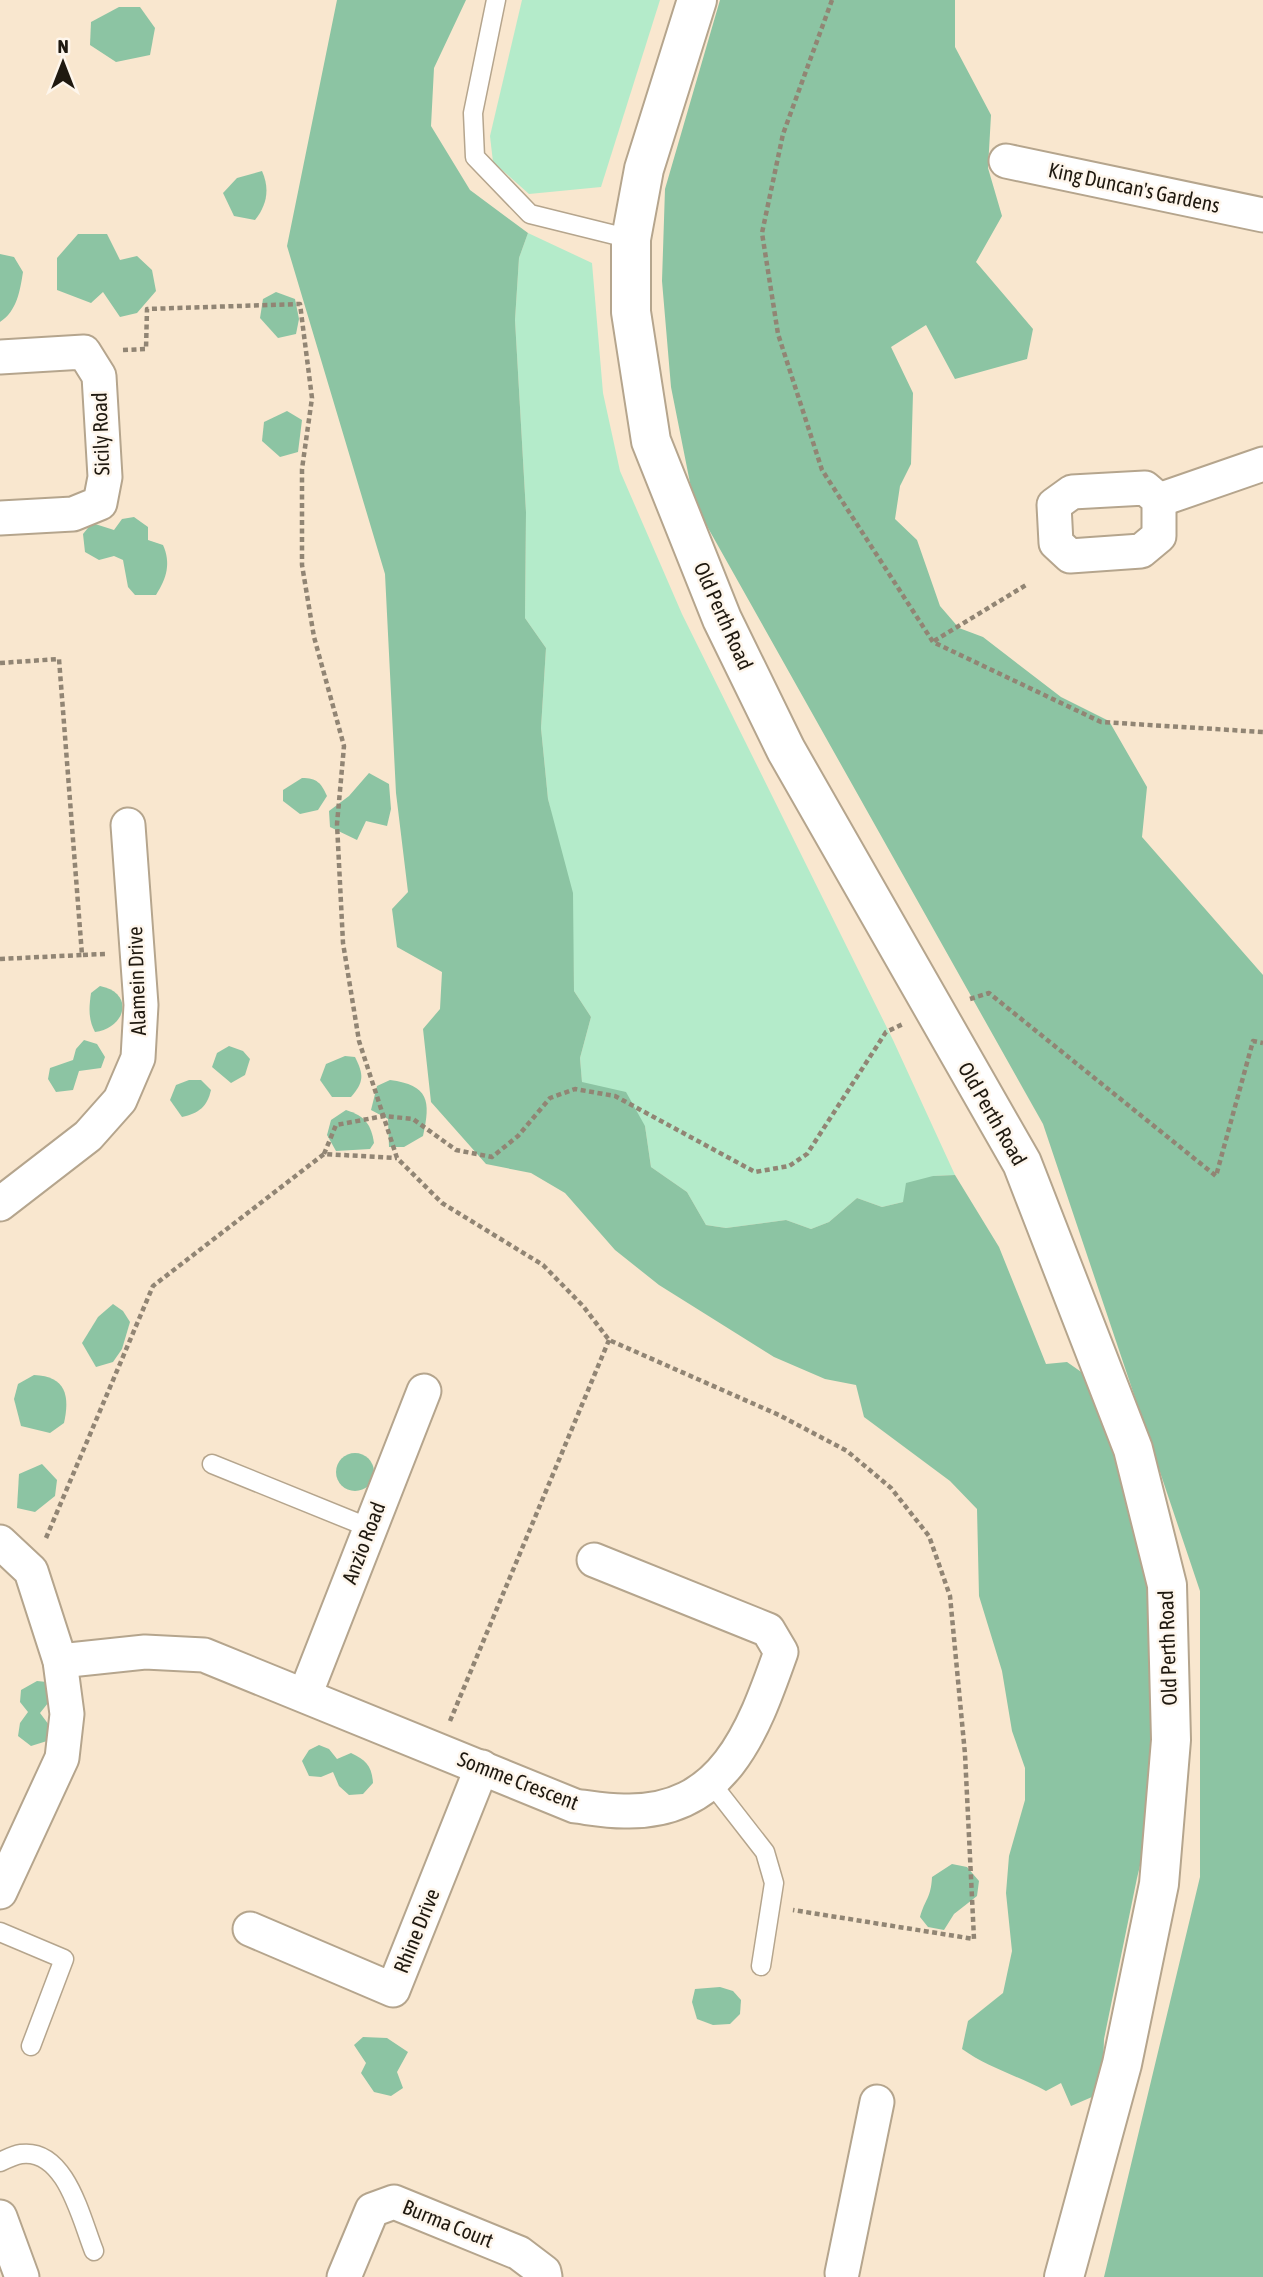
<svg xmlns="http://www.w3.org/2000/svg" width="1263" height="2277" font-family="'Asap Condensed',sans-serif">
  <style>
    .green { fill: #b4ebca }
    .forest { fill: #8cc4a3 }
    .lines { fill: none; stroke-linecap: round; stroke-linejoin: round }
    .service-casing { stroke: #b5a58d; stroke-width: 21 }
    .minor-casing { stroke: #b5a58d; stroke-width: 37 }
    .secondary-casing { stroke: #b5a58d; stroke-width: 42 }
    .path { stroke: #918574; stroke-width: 4.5; stroke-dasharray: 5 3.5; stroke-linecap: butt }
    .service { stroke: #fff; stroke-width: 18 }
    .minor { stroke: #fff; stroke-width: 33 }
    .secondary { stroke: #fff; stroke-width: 38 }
    .labels { text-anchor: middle; stroke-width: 5; stroke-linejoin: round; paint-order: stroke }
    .street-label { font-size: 21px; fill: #1f1910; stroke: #fef6ec }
  </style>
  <rect width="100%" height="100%" fill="#f9e7cf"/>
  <g class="green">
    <path d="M522 0H660L601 187 529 194 493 162 490 136Z"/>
    <path d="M528 233 592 263 603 393 620 471 682 614 893 1040 955 1175 933 1176 903 1202 882 1207 857 1198 829 1222 811 1229 786 1220 726 1228 706 1225 687 1192 651 1167 645 1126 582 1083 580 1058 591 1017 574 991 573 954 558 845 548 799 541 728 546 648 525 618 526 512 515 320 519 258Z"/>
  </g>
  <g class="forest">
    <path d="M337 0H466L434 68 431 126 470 190 528 233 519 258 515 320 526 512 525 618 546 648 541 728 548 799 573 893 574 991 591 1017 580 1058 582 1082 626 1092 645 1126 651 1167 687 1192 706 1225 726 1228 786 1220 811 1229 829 1222 857 1198 882 1207 903 1202 906 1183 933 1176 955 1175 999 1247 1046 1364 1067 1362 1107 1390 1161 1592 1148 1660 1158 1702 1161 1779 1137 1878 1104 2039 1103 2068 1092 2097 1071 2106 1061 2083 1046 2091C1018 2076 987 2067 962 2049L968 2021 1003 1993 1012 1951 1006 1893 1009 1856 1025 1800V1768L1012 1731 1002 1671 979 1596 977 1509 950 1481 864 1417 856 1385 825 1379 774 1357 659 1285 615 1250 565 1193 531 1173 486 1164 431 1102 423 1029 440 1009 442 972 397 947 392 909 408 892 396 793 385 574 287 246Z"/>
    <path d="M720 0H955V47L991 115 988 168 1002 216 976 262 1033 329 1027 359 955 379 926 325 891 347 913 393 911 464 900 486 895 519 917 540 940 606 959 628 983 637 1061 697 1109 721 1147 787 1142 837 1263 975V2277H1104L1200 1877V1591L1043 1124 694 503 671 387 662 281 665 189Z"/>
    <path d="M119 7H140L155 28 150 55 116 62 90 45 91 22Z"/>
    <path d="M262 171C270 189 267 205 255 220L234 216 223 193 237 178Z"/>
    <path d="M78 234H107L120 260 137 256 152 270 156 291 137 313 120 317 103 292 91 303 57 290V258Z"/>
    <path d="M0 254 14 257 23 272C20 291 17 311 0 322Z"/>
    <path d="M276 292 295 299 299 319 296 334 278 338 260 318 263 299Z"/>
    <path d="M287 411 302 420 298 452 280 457 262 441 264 422Z"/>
    <path d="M134 517 148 527V540L163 545C171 563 167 578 156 595H135L128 587 123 560 114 556 99 560 85 552 83 534 92 523 114 530 122 519Z"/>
    <path d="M369 773 389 784 391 809 387 826 366 821 357 840 330 827 329 811 349 796Z"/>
    <path d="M302 778C317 778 321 783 327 796L318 810 300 814 283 801V790Z"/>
    <path d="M100 986C135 993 126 1028 95 1032 88 1019 89 1007 91 993Z"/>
    <path d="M84 1040 97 1044 105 1057 101 1068 79 1071 73 1090 56 1092 48 1079 50 1068 73 1060 76 1049Z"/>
    <path d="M229 1046 243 1051 250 1059 245 1075 231 1083 212 1067 217 1053Z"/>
    <path d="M345 1056 355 1057C364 1075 364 1082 351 1097H332L320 1080 326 1064Z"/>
    <path d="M189 1080H201L211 1090C207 1107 199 1113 182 1117L170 1100 176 1085Z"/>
    <path d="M390 1080C429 1085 431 1101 423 1136L404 1147H389L388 1119 371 1110 377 1086Z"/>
    <path d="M346 1110C365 1116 371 1124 374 1143L370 1149 336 1151 327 1135 331 1120Z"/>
    <path d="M113 1304 123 1311 130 1322 122 1349 113 1362 96 1367 82 1343 98 1317Z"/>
    <path d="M34 1375C66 1376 70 1396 64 1423L50 1433 21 1426 14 1399 18 1384Z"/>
    <circle cx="355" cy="1472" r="19"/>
    <path d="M42 1464 57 1480 55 1496 35 1512 17 1508 19 1474Z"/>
    <path d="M37 1681 47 1682 52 1692 48 1703 40 1713 49 1725 47 1741 31 1746 18 1736 20 1723 28 1712 20 1702 21 1690Z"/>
    <path d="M319 1745 329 1749 337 1759 351 1753C366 1760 372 1766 373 1783L363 1794 349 1795 339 1786 333 1772 321 1777 309 1776 302 1761 309 1750Z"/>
    <path d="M952 1864 967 1867 979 1881 977 1896 954 1914 944 1930 928 1927 920 1917C925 1899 931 1898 932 1877Z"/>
    <path d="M720 1987 733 1991 741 2000 740 2014 730 2024 713 2025 697 2019 692 2002 695 1989Z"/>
    <path d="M363 2037 387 2038 408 2052 397 2072 403 2088 391 2096 374 2092 361 2073 366 2063 354 2045Z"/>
  </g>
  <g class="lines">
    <defs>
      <g id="service">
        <path d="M496 0 473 113 475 157 530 214 631 239"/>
        <path d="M212 1464 370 1528"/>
        <path d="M712 1784 765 1852 774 1883 761 1966"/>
        <path d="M0 1932 64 1959 31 2046"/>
        <path d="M0 2162C6 2159 14 2155 21 2154 66 2148 81 2219 94 2251"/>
      </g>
      <g id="minor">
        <path d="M1006 161 1263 215"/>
        <path d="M0 357 84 352 99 376 105 477 100 503 73 514 0 518"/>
        <path d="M1145 488 1159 500V536L1141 551 1070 556 1056 543 1054 505 1072 492Z"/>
        <path d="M1159 500 1263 464"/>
        <path d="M0 1204 88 1136 120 1100 138 1058 141 1005 128 825"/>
        <path d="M0 1542 31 1571 60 1661 67 1714 62 1758 0 1892"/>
        <path d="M60 1661 145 1652 204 1655 575 1806C591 1808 607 1811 624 1811 724 1814 753 1731 781 1652L768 1630 594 1560"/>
        <path d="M305 1695 424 1391"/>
        <path d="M250 1929 393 1990 482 1767"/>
        <path d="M0 2217 22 2277"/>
        <path d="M842 2273 877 2102"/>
        <path d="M344 2277 372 2210 394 2202 519 2253 544 2272 545 2277"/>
      </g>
      <path id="secondary" d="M697 0 644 169 631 239V312L651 441 722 619 786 750 1022 1163 1133 1449 1167 1585 1171 1740 1159 1884 1122 2064 1064 2277"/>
    </defs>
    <use href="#service" class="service-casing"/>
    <use href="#minor" class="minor-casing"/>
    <use href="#secondary" class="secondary-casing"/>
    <g class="path">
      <path d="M832 0 783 134 762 233 778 334 822 470 933 642 1101 722 1263 732"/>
      <path d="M123 350 146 349 147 309 300 304 312 398 302 469V565L314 637 344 746 337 824 343 943 359 1041 397 1158 442 1203 543 1265 583 1306 609 1340 779 1415 847 1451 891 1488 929 1536 950 1596 965 1754 974 1939 793 1910"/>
      <path d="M934 641 1026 585"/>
      <path d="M0 663 59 659 82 955 105 954"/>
      <path d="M0 959 82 955"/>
      <path d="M970 999 989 993 1216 1176 1253 1041 1263 1043"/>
      <path d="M324 1154 336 1125 384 1116 413 1119 456 1150 492 1157 518 1136 550 1098 575 1089 615 1096 755 1172 789 1166 807 1154 886 1032 903 1024"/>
      <path d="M46 1538 153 1286 324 1154 397 1158"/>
      <path d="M450 1721 609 1340"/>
    </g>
    <use href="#service" class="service"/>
    <use href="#minor" class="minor"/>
    <use href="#secondary" class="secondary"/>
  </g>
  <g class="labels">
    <g class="street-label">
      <text transform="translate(1134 188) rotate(12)" y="7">King Duncan's Gardens</text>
      <text transform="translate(101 434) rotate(-92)" y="7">Sicily Road</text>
      <text transform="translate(723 616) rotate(66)" y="7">Old Perth Road</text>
      <text transform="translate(137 981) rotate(-92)" y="7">Alamein Drive</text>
      <text transform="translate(992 1114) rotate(60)" y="7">Old Perth Road</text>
      <text transform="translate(364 1543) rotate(-69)" y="7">Anzio Road</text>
      <text transform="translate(1168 1648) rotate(-92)" y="7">Old Perth Road</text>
      <text transform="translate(518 1781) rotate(21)" y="7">Somme Crescent</text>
      <text transform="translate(417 1931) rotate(-68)" y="7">Rhine Drive</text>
      <text transform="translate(448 2224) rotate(22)" y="7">Burma Court</text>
    </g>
  </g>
  <g transform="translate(63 63)" stroke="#fef6ec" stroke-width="5" paint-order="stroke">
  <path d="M0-5L12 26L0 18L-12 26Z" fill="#1f1910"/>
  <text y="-10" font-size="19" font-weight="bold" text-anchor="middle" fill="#1f1910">N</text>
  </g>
</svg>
